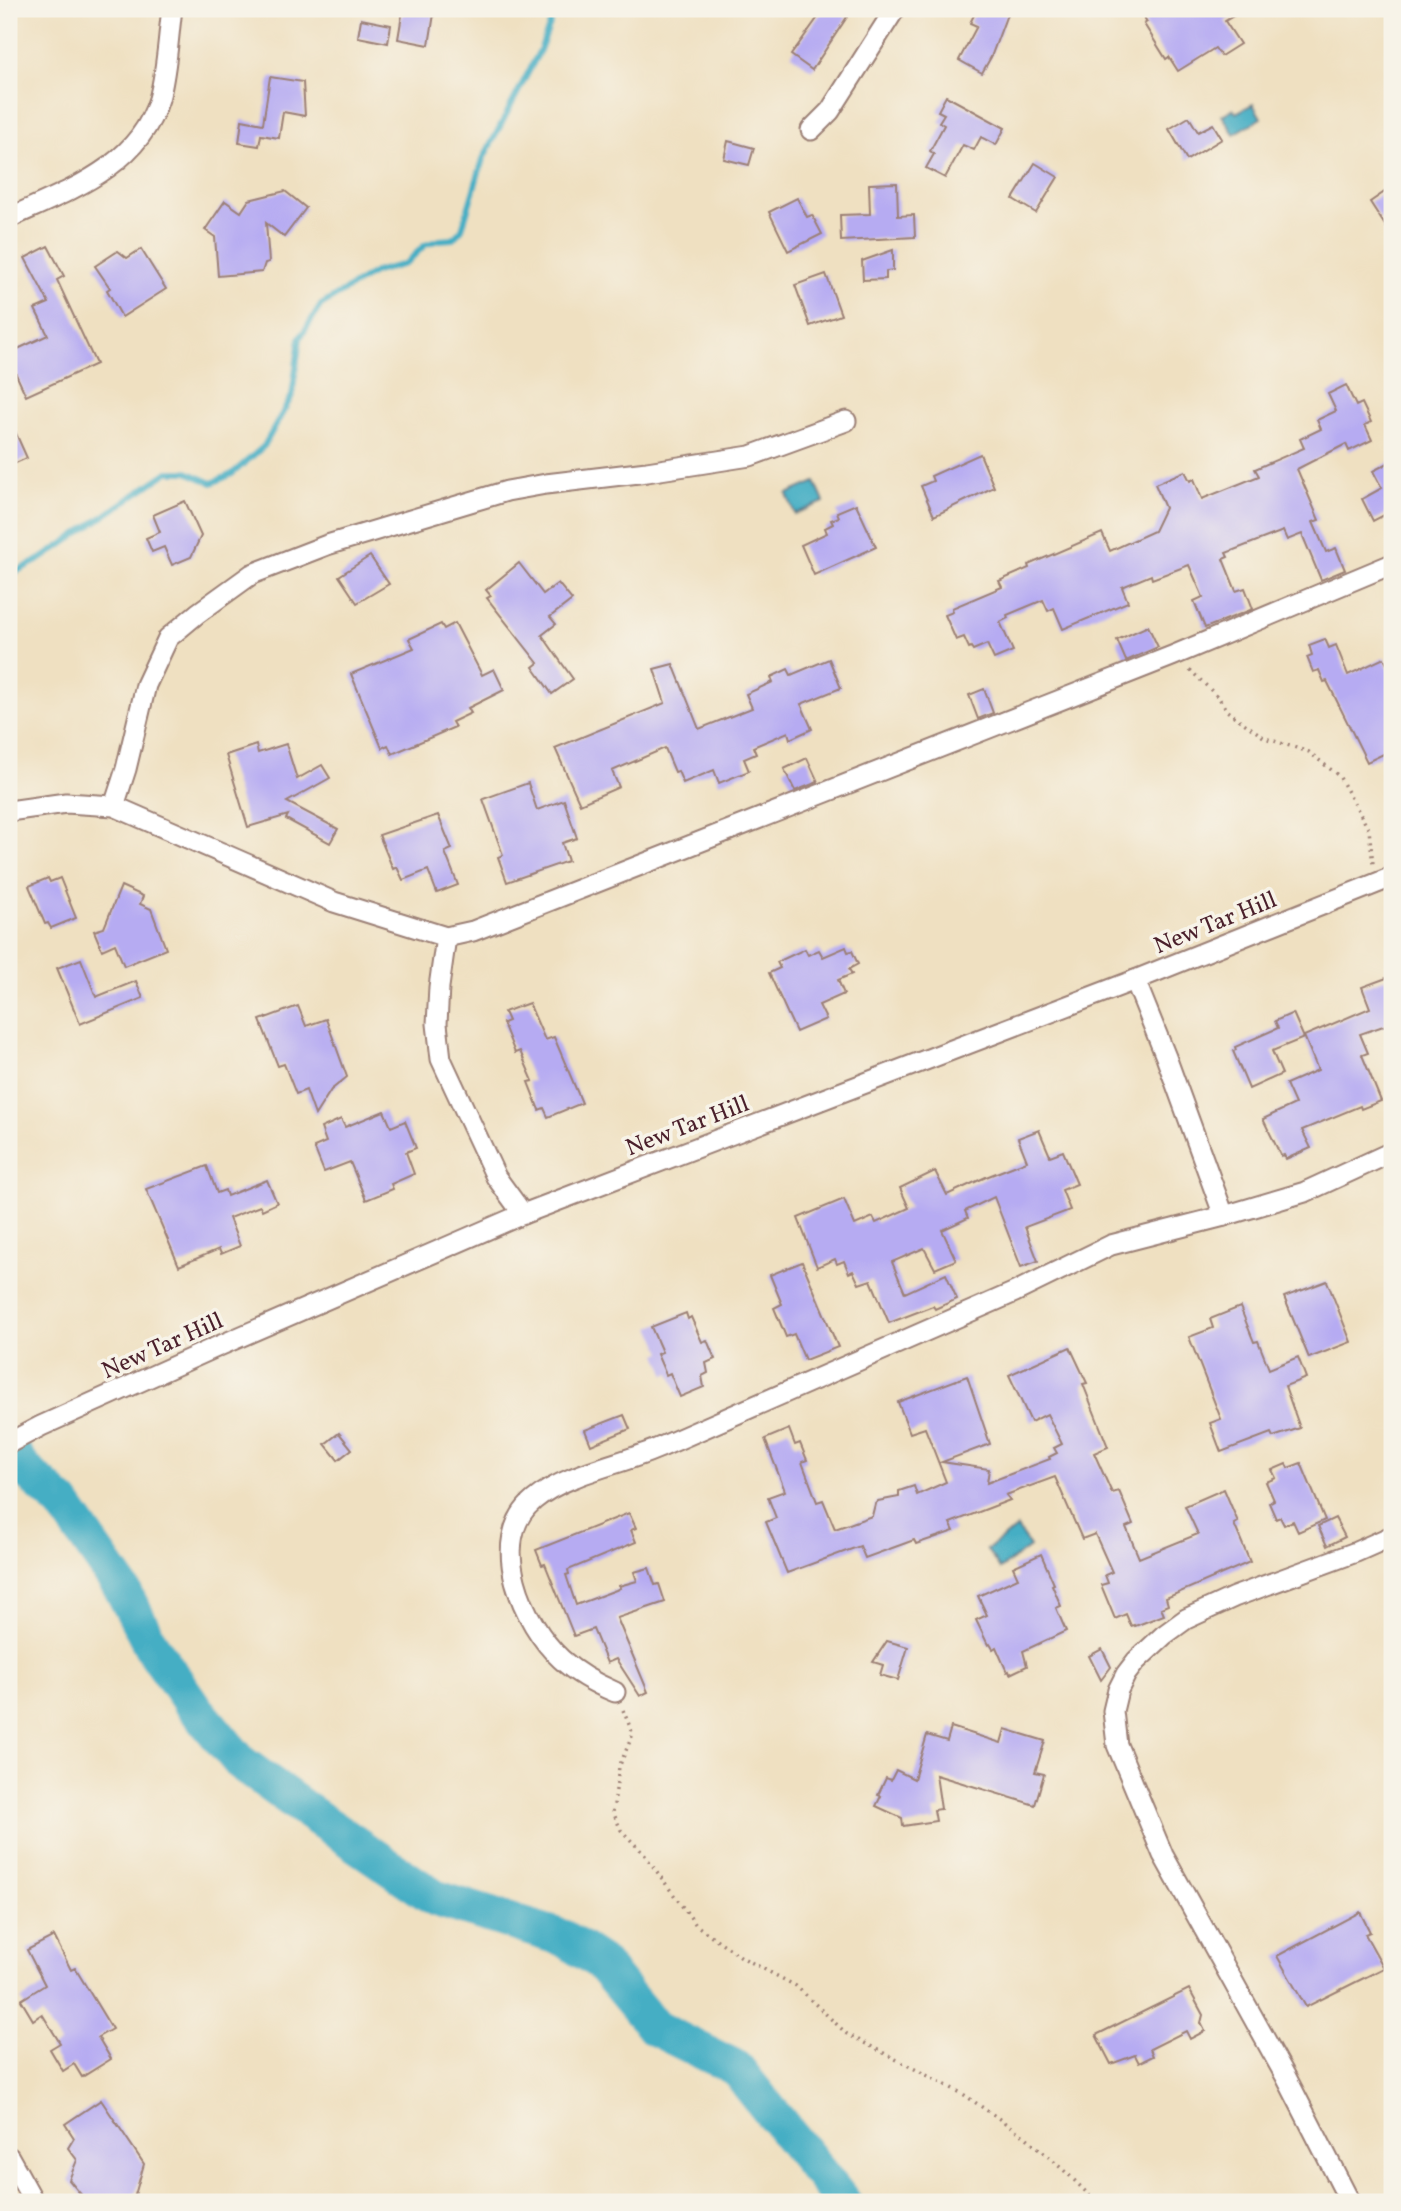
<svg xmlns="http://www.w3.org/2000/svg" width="1401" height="2211" font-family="Vollkorn,serif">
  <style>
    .water { fill: #45aec4; stroke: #486678; stroke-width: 2 }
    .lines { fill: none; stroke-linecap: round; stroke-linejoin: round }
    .stream { stroke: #45aec4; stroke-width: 6 }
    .river { stroke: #45aec4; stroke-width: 37 }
    .building { fill: #b6abf2 }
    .minor-casing { stroke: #9c8076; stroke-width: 23 }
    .path { stroke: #9c8076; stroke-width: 3.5; stroke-dasharray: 2 5; stroke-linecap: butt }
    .minor { stroke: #fff; stroke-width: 19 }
    .labels { text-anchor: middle; stroke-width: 7; stroke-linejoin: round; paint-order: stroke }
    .street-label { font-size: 24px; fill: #4a1f2b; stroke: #f7f3e8 }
  </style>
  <rect width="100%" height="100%" fill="#f7f3e8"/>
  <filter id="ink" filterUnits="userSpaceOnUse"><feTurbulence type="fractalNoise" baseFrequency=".0143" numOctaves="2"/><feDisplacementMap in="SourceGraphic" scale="14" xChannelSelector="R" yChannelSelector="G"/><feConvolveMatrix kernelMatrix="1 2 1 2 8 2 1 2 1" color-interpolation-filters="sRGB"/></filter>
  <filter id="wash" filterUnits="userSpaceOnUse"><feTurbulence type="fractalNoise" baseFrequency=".00686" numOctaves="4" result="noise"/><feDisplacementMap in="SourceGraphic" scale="28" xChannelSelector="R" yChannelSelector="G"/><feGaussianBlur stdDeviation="1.57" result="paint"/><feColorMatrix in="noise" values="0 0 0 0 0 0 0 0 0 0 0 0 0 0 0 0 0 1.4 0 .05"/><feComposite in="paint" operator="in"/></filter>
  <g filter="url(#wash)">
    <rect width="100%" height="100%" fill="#efe0c1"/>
    <g class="water">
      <path d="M1253 104 1261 118 1234 134 1222 115 1233 109 1236 113Z"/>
      <path d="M815 482 824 502 795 514 787 494Z"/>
      <path d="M1017 1528 1030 1547 1000 1569 987 1550Z"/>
    </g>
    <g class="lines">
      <path class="stream" d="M9 575 41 559 168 472H187L212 483 232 474 264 446 292 396 300 338 321 305 375 272 405 264 425 245 439 240 453 239 462 229 483 159 540 50 556 9"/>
      <path class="river" d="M9 1448 24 1469 63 1504 122 1589 152 1647 191 1703 241 1763 306 1810 435 1898 563 1938 600 1962 655 2028 736 2068 843 2202"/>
    </g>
    <g id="blocks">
      <g class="building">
        <path d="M403 9H429V13L434 14 429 45 398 39Z"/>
        <path d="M824 9H835L847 17 812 70 791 55Z"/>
        <path d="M977 9H1009L991 57 982 73 959 60 977 26 970 23Z"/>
        <path d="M1151 9H1245L1225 21 1240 44 1221 56 1215 48 1178 71 1169 57 1166 59 1144 24 1147 22 1142 14Z"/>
        <path d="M361 19 391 25 388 43 358 37Z"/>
        <path d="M270 77 303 82 305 116 283 112 279 138 261 135 259 146 239 143 242 120 263 124Z"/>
        <path d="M946 96 1005 128 996 145 981 137 974 150 963 145 945 178 926 168 934 154 930 151 944 125 939 122 944 114 938 111Z"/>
        <path d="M1189 117 1198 132 1213 124 1222 139 1187 160 1169 129Z"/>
        <path d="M728 141 754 148 749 165 724 159Z"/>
        <path d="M1035 163 1058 177 1036 213 1013 199Z"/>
        <path d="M897 183 898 216 914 215 915 237 841 241 840 215 870 214 869 184Z"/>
        <path d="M1392 187V236L1370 202Z"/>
        <path d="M285 191 306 208 284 237 266 223 269 262 265 263 262 272 218 276 215 237 205 230 225 201 241 212 249 200Z"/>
        <path d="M797 198 807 217 812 215 822 234 788 251 769 212Z"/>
        <path d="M48 246 64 276 57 280 96 364 26 396 9 359V353L48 335 35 309 49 303 25 258Z"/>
        <path d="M141 249 166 289 122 317 107 290 110 288 95 266 118 251 127 258Z"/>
        <path d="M893 250V270L886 271V279L863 280 862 261Z"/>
        <path d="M826 274 841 315 810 326 795 285Z"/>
        <path d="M1346 385 1356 406 1362 403 1371 422 1365 425 1372 440 1349 451 1346 444 1297 469 1319 520 1313 522 1326 552 1336 548 1345 570 1321 580 1302 534 1287 540 1283 531 1226 553 1228 557 1223 559 1236 591 1245 588 1253 609 1205 628 1194 601 1203 597 1189 565 1152 579 1151 575 1122 587 1128 602 1063 629 1054 608 1048 611 1043 600 1007 615 1008 618 1000 622 1013 651 994 659 987 644 973 650 971 647 969 648 964 637 956 640 945 615 953 612 952 608 1002 587 999 581 1029 568 1028 565 1102 533 1110 551 1154 531 1165 508 1155 484 1185 471 1190 481 1194 479 1202 499 1259 476 1255 469 1304 448 1300 439 1321 429 1317 420 1336 411 1328 394Z"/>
        <path d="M9 418 27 458 9 466Z"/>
        <path d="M980 454 994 487 934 516 921 486 933 481 931 476Z"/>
        <path d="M1392 461V511L1373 521 1362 499 1382 488 1373 471Z"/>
        <path d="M185 501 201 536 191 557 172 565 164 547 152 552 146 538 160 532 153 515Z"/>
        <path d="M856 504 876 547 814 575 801 545 827 533 825 528 833 524 831 520 839 517 837 512Z"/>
        <path d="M370 556 389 584 357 603 339 576Z"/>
        <path d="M519 563 543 594 558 583 572 600 550 617 556 624 542 635 573 679 552 694 533 667 538 663 487 598 491 596 486 590Z"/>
        <path d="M455 623 482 675 494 669 504 690 468 708 471 713 452 722 455 727 392 754 388 745 382 748 351 674 414 648 409 639 441 624 444 629Z"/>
        <path d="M1148 626 1158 647 1126 661 1117 640Z"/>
        <path d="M1325 639 1329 648 1336 645 1348 675 1384 658 1392 675V750L1367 762 1327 681 1324 682 1319 670 1313 672 1307 657 1312 655 1309 645Z"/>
        <path d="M829 659 841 688 801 704 812 729 790 739 788 732 753 747 756 754 744 759 749 771 719 783 714 770 683 783 678 771 675 772 665 748 612 771 619 787 580 804 555 748 665 703 654 669 673 664 699 729 752 708 746 694 773 682 771 677 788 669 791 675Z"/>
        <path d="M984 689 993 713 978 719 969 695Z"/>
        <path d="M286 744 297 779 322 765 330 778 287 802 338 829 330 843 286 819 288 815 248 827 226 755 256 745 258 753Z"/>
        <path d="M807 758 818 782 795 791 784 769Z"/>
        <path d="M528 783 537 810 564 800 577 838 562 843 568 861 507 882 498 857 503 855 483 799Z"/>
        <path d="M438 815 452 849 445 852 458 885 437 893 428 870 403 880 397 867 393 869 379 835Z"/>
        <path d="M48 878 50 882 60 878 76 918 51 928 48 923 45 924 29 886Z"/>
        <path d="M121 886 143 896 140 904 151 909 166 949 124 966 115 944 102 950 94 931 104 928Z"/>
        <path d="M846 947 848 952 852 951 858 964 849 969 852 974 838 980 844 994 819 1005 826 1019 796 1032 769 973 780 968 777 962 805 949 808 955 819 950 823 957Z"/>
        <path d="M81 959 96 997 136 981 143 998 80 1024 57 968Z"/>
        <path d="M1392 976V1023L1360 1034 1368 1053 1362 1055 1381 1101 1361 1109 1360 1106 1302 1130 1311 1148 1286 1159 1284 1155 1281 1156 1263 1119 1295 1104 1286 1084 1318 1070 1304 1036 1370 1008 1362 987Z"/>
        <path d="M529 1003 545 1040 554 1037 582 1103 548 1117 544 1108 539 1110 528 1082 533 1081 520 1051 515 1053 503 1023 508 1021 504 1012Z"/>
        <path d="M298 1006 306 1026 326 1019 347 1077 331 1090 315 1115 306 1090 296 1094 284 1064 278 1066 260 1020Z"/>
        <path d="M1293 1013 1304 1038 1272 1051 1282 1074 1249 1089 1233 1051 1236 1050 1235 1047 1278 1028 1275 1021Z"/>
        <path d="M384 1111 391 1127 405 1121 416 1148 406 1152 414 1174 391 1184 393 1189 366 1200 350 1162 324 1172 314 1147 326 1142 321 1128 341 1119 345 1127Z"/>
        <path d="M1039 1130 1050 1156 1063 1151 1077 1184 1062 1190 1070 1210 1025 1227 1038 1261 1021 1267 994 1197 965 1211 968 1218 942 1230 956 1260 935 1269 924 1248 892 1262 905 1293 946 1274 957 1299 935 1309 933 1306 889 1323 871 1280 859 1284 853 1271 849 1273 844 1261 837 1264 835 1259 817 1267 798 1218 844 1199 855 1225 873 1217 876 1223 909 1208 900 1188 935 1171 947 1195 986 1177 1027 1161 1018 1138Z"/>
        <path d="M207 1166 217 1193 225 1190 227 1196 267 1180 277 1203 262 1210 260 1206 229 1218 240 1246 221 1254 219 1249 179 1266 146 1189Z"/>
        <path d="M802 1262 838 1347 805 1360 794 1334 786 1337 774 1308 782 1304 770 1275Z"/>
        <path d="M1327 1281 1351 1342 1309 1358 1284 1297Z"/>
        <path d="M1240 1307 1254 1342 1258 1341 1269 1369 1298 1357 1306 1378 1285 1386 1300 1428 1273 1437 1271 1433 1221 1452 1210 1423 1221 1419 1189 1337 1213 1328 1210 1319Z"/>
        <path d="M686 1313 688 1319 691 1317 702 1342 707 1340 715 1359 706 1363 708 1373 702 1376 704 1387 680 1397 670 1373 666 1375 657 1354 662 1352 651 1327Z"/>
        <path d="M1070 1347 1087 1383 1083 1384 1108 1447 1094 1453 1112 1493 1119 1491 1133 1524 1126 1527 1139 1558 1198 1534 1185 1506 1224 1489 1238 1522 1234 1524 1250 1562 1166 1598 1168 1605 1161 1608 1164 1615 1135 1626 1134 1625 1131 1626 1126 1614 1115 1619 1101 1585 1108 1583 1105 1575 1112 1572 1095 1534 1082 1539 1055 1477 1006 1495 1010 1500 950 1523 954 1531 916 1544 914 1540 865 1558 860 1546 787 1573 766 1522 776 1518 768 1497 785 1491 765 1439 789 1429 795 1445 800 1443 807 1460 802 1462 817 1502 823 1500 835 1529 872 1516 875 1504 878 1501 899 1497V1491L914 1486 917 1495 946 1482 925 1428 910 1433 898 1402 967 1376 990 1444 942 1462 989 1469 987 1483 1050 1459 1049 1457 1057 1453 1054 1448 1062 1444 1047 1414 1031 1422 1009 1375Z"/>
        <path d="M624 1415 630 1429 591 1445 585 1430Z"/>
        <path d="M339 1433 352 1449 338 1460 325 1444Z"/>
        <path d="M1301 1463 1325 1520 1298 1532 1293 1521 1284 1525 1280 1517 1276 1519 1269 1503 1274 1500 1266 1482 1276 1478 1272 1470 1286 1464 1288 1468Z"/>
        <path d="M629 1513 636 1528 631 1530 636 1542 568 1570 569 1574 566 1575 576 1605 616 1590 620 1588 619 1586 637 1581 634 1572 649 1568 655 1585 659 1584 665 1602 617 1618 648 1692 640 1696 616 1659 607 1663 593 1629 574 1636 545 1564 542 1565 536 1550Z"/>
        <path d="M1335 1518 1345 1537 1327 1546 1318 1526Z"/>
        <path d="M1041 1554 1054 1584 1052 1585 1061 1606 1056 1608 1066 1631 1023 1651 1027 1666 1010 1674 1009 1671 1007 1672 996 1647 993 1649 990 1644 988 1645 976 1620 987 1615 978 1596 1018 1578 1013 1567Z"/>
        <path d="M887 1641 908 1647 898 1680 880 1675 883 1665 873 1662Z"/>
        <path d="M1102 1649 1111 1667 1101 1680 1089 1656Z"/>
        <path d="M951 1727 1001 1743 1005 1729 1045 1741 1035 1772 1044 1774 1035 1805 936 1775 941 1809 934 1810 936 1821 903 1826 902 1818 876 1806 881 1796 878 1795 886 1778 891 1780 896 1770 914 1779 927 1735 947 1741Z"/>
        <path d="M1360 1912 1370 1932 1365 1934 1384 1968 1306 2007 1277 1956Z"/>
        <path d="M54 1936 71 1970 75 1968 112 2029 98 2037 111 2059 82 2077 74 2064 63 2071 50 2049 60 2043 42 2014 33 2020 21 2000 45 1985 27 1950Z"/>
        <path d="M1189 1989 1203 2015 1201 2023 1205 2031 1190 2039 1186 2031 1150 2049 1153 2056 1139 2063 1135 2055 1111 2064 1096 2035Z"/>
        <path d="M101 2100 144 2164 133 2202H87L69 2180 77 2160 68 2148 74 2138 65 2124Z"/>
      </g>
    </g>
  </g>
  <g filter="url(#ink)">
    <use href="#blocks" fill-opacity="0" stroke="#9c8076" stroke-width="2"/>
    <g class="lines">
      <defs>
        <g id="minor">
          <path d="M811 130 830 111 895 9"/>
          <path d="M9 218C67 191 138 168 159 99 167 70 168 38 172 9"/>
          <path d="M114 806 126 769 146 685 168 638 198 613 252 574 327 545 507 491 546 484 647 472 750 456 846 421"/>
          <path d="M9 811 66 803 114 806 334 902 446 937 473 931 1172 656 1392 564"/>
          <path d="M446 937 439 987 437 1024 441 1059 496 1177 523 1214"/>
          <path d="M1135 980 1166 1057 1224 1216"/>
          <path d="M9 1443 41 1426 212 1349 523 1214 1135 980 1392 877"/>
          <path d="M615 1692C596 1684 576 1673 561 1659 523 1624 486 1540 534 1500 566 1473 623 1464 661 1447 779 1396 897 1343 1015 1292L1111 1245 1224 1216 1305 1192 1392 1152"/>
          <path d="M9 2157 34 2202"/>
          <path d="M1350 2202 1286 2077 1163 1855 1117 1745 1113 1711 1118 1690 1126 1674 1136 1661 1164 1635 1186 1619 1234 1597 1356 1552 1392 1536"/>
        </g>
      </defs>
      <use href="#minor" class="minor-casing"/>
      <g class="path">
        <path d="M1190 670 1219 698 1227 711 1265 738 1309 752 1339 776 1369 830 1373 864"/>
        <path d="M623 1710 633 1734 619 1767 613 1812 621 1830 644 1854 696 1925 743 1958 796 1986 847 2034 963 2094 1027 2138 1069 2175 1096 2202"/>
      </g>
      <use href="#minor" class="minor"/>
    </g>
  </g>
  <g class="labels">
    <g class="street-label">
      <text transform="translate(1215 922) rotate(-22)" y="8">New Tar Hill</text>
      <text transform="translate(687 1125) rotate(-21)" y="8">New Tar Hill</text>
      <text transform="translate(162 1345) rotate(-24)" y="8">New Tar Hill</text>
    </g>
  </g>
  <rect width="1401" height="2211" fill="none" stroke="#f7f3e8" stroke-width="35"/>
</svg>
